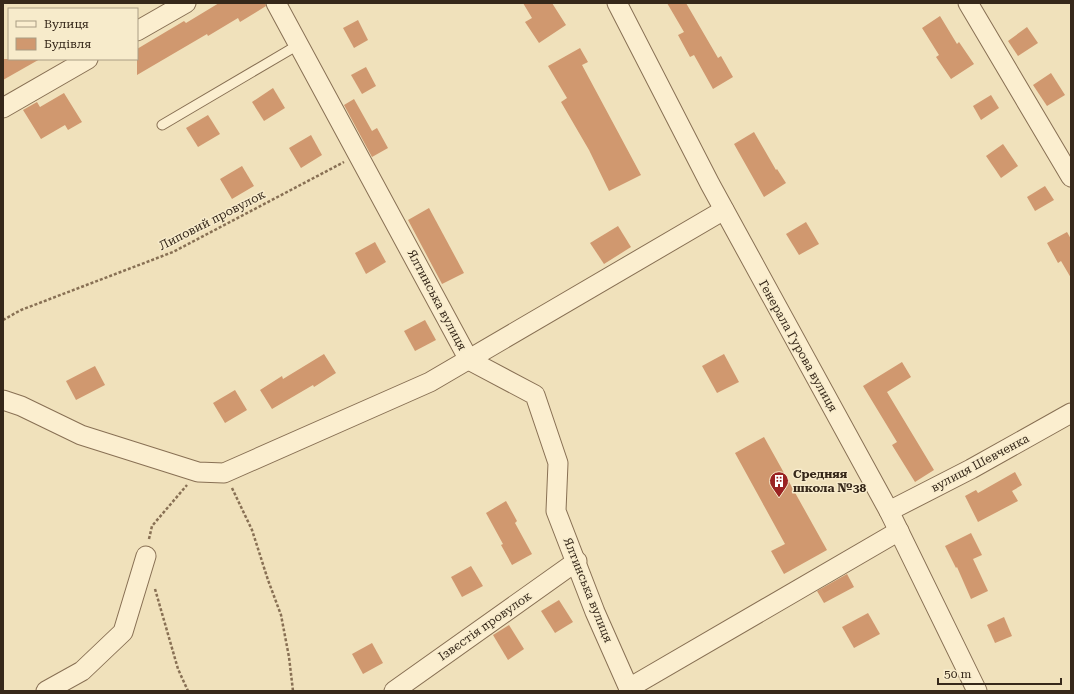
<svg xmlns="http://www.w3.org/2000/svg" width="1074" height="694" font-family="'Roboto Serif',serif">
  <style>
    .building { fill: #d0986f }
    .lines { fill: none; stroke-linecap: round; stroke-linejoin: round }
    .service-casing { stroke: #887054; stroke-width: 11 }
    .minor-casing { stroke: #887054; stroke-width: 21 }
    .path { stroke: #887054; stroke-width: 2.5; stroke-dasharray: 3 2; stroke-linecap: butt }
    .service { stroke: #fbeecf; stroke-width: 9 }
    .minor { stroke: #fbeecf; stroke-width: 19 }
    .labels { text-anchor: middle; stroke-width: 3; stroke-linejoin: round; paint-order: stroke }
    .street-label { font-size: 12px; fill: #36281a; stroke: #f7ebcb }
    .poi-label { font-size: 12px; font-weight: bold; fill: #36281a; stroke: #f7ebcb; text-anchor: start }
  </style>
  <rect width="100%" height="100%" fill="#f0e1bb"/>
  <g class="building">
    <path d="M219 3H265L266 6 240 22 238 18 208 36 207 34 137 75V49L184 21 186 23Z"/>
    <path d="M523 3H552L566 25 539 43 525 22 532 18Z"/>
    <path d="M667 3H686L718 58 721 56 733 77 713 89 694 55 690 57 678 35 684 32Z"/>
    <path d="M940 16 957 44 959 42 974 64 951 79 936 57 939 55 922 28Z"/>
    <path d="M358 20 368 40 354 48 343 28Z"/>
    <path d="M1027 27 1038 43 1018 56 1008 41Z"/>
    <path d="M580 48 588 62 582 65 641 175 609 191 589 150 561 102 567 98 548 66Z"/>
    <path d="M3 59H40L3 80Z"/>
    <path d="M366 67 376 86 362 94 351 75Z"/>
    <path d="M1051 73 1065 95 1047 106 1033 85Z"/>
    <path d="M273 88 285 108 264 121 252 102Z"/>
    <path d="M64 93 82 122 68 130 65 125 41 139 23 110 37 102 40 107Z"/>
    <path d="M991 95 999 108 981 120 973 106Z"/>
    <path d="M354 99 372 131 377 128 388 148 372 157 344 105Z"/>
    <path d="M208 115 220 134 198 147 186 128Z"/>
    <path d="M754 132 776 170 777 169 786 183 764 197 734 144Z"/>
    <path d="M311 135 322 155 301 168 289 148Z"/>
    <path d="M1003 144 1018 166 1001 178 986 156Z"/>
    <path d="M242 166 254 186 232 199 220 179Z"/>
    <path d="M1045 186 1054 200 1035 211 1027 197Z"/>
    <path d="M429 208 464 273 442 284 408 220Z"/>
    <path d="M806 222 819 244 799 255 786 234Z"/>
    <path d="M618 226 631 247 604 264 590 243Z"/>
    <path d="M1067 232 1071 239V278L1061 261 1058 263 1047 243Z"/>
    <path d="M375 242 386 262 366 274 355 253Z"/>
    <path d="M425 320 436 340 415 351 404 331Z"/>
    <path d="M324 354 336 373 314 387 313 385 272 409 260 390 282 376 283 379Z"/>
    <path d="M724 354 739 382 717 393 702 366Z"/>
    <path d="M902 362 911 377 887 392 934 470 915 482 892 445 897 442 863 386Z"/>
    <path d="M95 366 105 385 76 400 66 381Z"/>
    <path d="M235 390 247 410 225 423 213 403Z"/>
    <path d="M764 437 827 550 784 574 771 551 785 544 735 453Z"/>
    <path d="M1015 472 1022 485 1012 491 1018 501 978 522 965 496 976 490 978 493Z"/>
    <path d="M506 501 517 521 515 523 532 554 512 565 501 545 503 544 486 513Z"/>
    <path d="M971 533 982 555 973 559 988 591 971 599 957 567 956 568 945 546Z"/>
    <path d="M471 566 483 586 462 597 451 577Z"/>
    <path d="M847 574 854 587 824 603 817 591Z"/>
    <path d="M559 600 573 622 555 633 541 611Z"/>
    <path d="M868 613 880 634 854 648 842 627Z"/>
    <path d="M1004 617 1012 636 995 643 987 625Z"/>
    <path d="M509 625 524 649 508 660 493 635Z"/>
    <path d="M372 643 383 663 363 674 352 654Z"/>
  </g>
  <g class="lines">
    <defs>
      <path id="service" d="M162 125 298 45"/>
      <g id="minor">
        <path d="M276 3 469 360 535 395 558 463 556 511 595 612 630 691"/>
        <path d="M617 3 710 184 889 511 977 691"/>
        <path d="M968 3 1071 177"/>
        <path d="M137 31 186 3"/>
        <path d="M3 108 88 59"/>
        <path d="M3 400 21 406 81 435 198 472 224 473 430 382 724 210"/>
        <path d="M889 511 971 469 1071 413"/>
        <path d="M629 688 899 531"/>
        <path d="M46 691 82 671 123 632 146 556"/>
        <path d="M394 691 577 561"/>
      </g>
    </defs>
    <use href="#service" class="service-casing"/>
    <use href="#minor" class="minor-casing"/>
    <g class="path">
      <path d="M3 320 21 310 173 252 344 162"/>
      <path d="M232 488 252 530 268 580 281 615 289 657 293 691"/>
      <path d="M149 539 152 526 187 485"/>
      <path d="M155 589 178 669 188 691"/>
    </g>
    <use href="#service" class="service"/>
    <use href="#minor" class="minor"/>
  </g>
  <defs>
    <symbol id="building-pin" viewBox="-11 -11 22 30"><path d="M0 17L-7.5 6A9.5 9.5 0 1 1 7.5 6Z" fill="#9a2222" stroke="#f7ebcb"/><path d="M-4-6H4V6H1V3H-1V6H-4ZM-2.5-4.3h1.7v1.8h-1.7ZM.8-4.3h1.7v1.8H.8ZM-2.5-1h1.7V.8h-1.7ZM.8-1h1.7V.8H.8Z" fill="#fff"/></symbol>
  </defs>
  <g fill-rule="evenodd">
    <use href="#building-pin" x="768" y="470" width="22" height="30"/>
  </g>
  <g class="labels">
    <g class="street-label">
      <text transform="translate(212 220) rotate(-27)" y="4">Липовий провулок</text>
      <text transform="translate(437 300) rotate(62)" y="4">Ялтинська вулиця</text>
      <text transform="translate(798 346) rotate(61)" y="4">Генерала Гурова вулиця</text>
      <text transform="translate(980 463) rotate(-28)" y="4">вулиця Шевченка</text>
      <text transform="translate(588 590) rotate(68)" y="4">Ялтинська вулиця</text>
      <text transform="translate(485 626) rotate(-35)" y="4">Ізвєстія провулок</text>
    </g>
    <g class="poi-label">
      <text x="793" y="478">Средняя<tspan x="793" dy="14">школа №38</tspan></text>
    </g>
  </g>
  <rect width="1074" height="694" fill="none" stroke="#36281a" stroke-width="8"/>
  <rect x="8" y="8" width="130" height="52" fill="#f7ebcb" stroke="#aa9d84"/>
  <rect x="16" y="21" width="20" height="6" fill="#fbeecf" stroke="#aa9d84"/>
  <text x="44" y="28" font-size="12" fill="#36281a">Вулиця</text>
  <rect x="16" y="38" width="20" height="12" fill="#d0986f" stroke="#aa9d84"/>
  <text x="44" y="48" font-size="12" fill="#36281a">Будівля</text>
  <path d="M938 678v6h123v-6" fill="none" stroke="#36281a" stroke-width="2"/>
  <text x="944" y="678" font-size="12" fill="#36281a" stroke="#f7ebcb" stroke-width="3" paint-order="stroke">50 m</text>
</svg>
